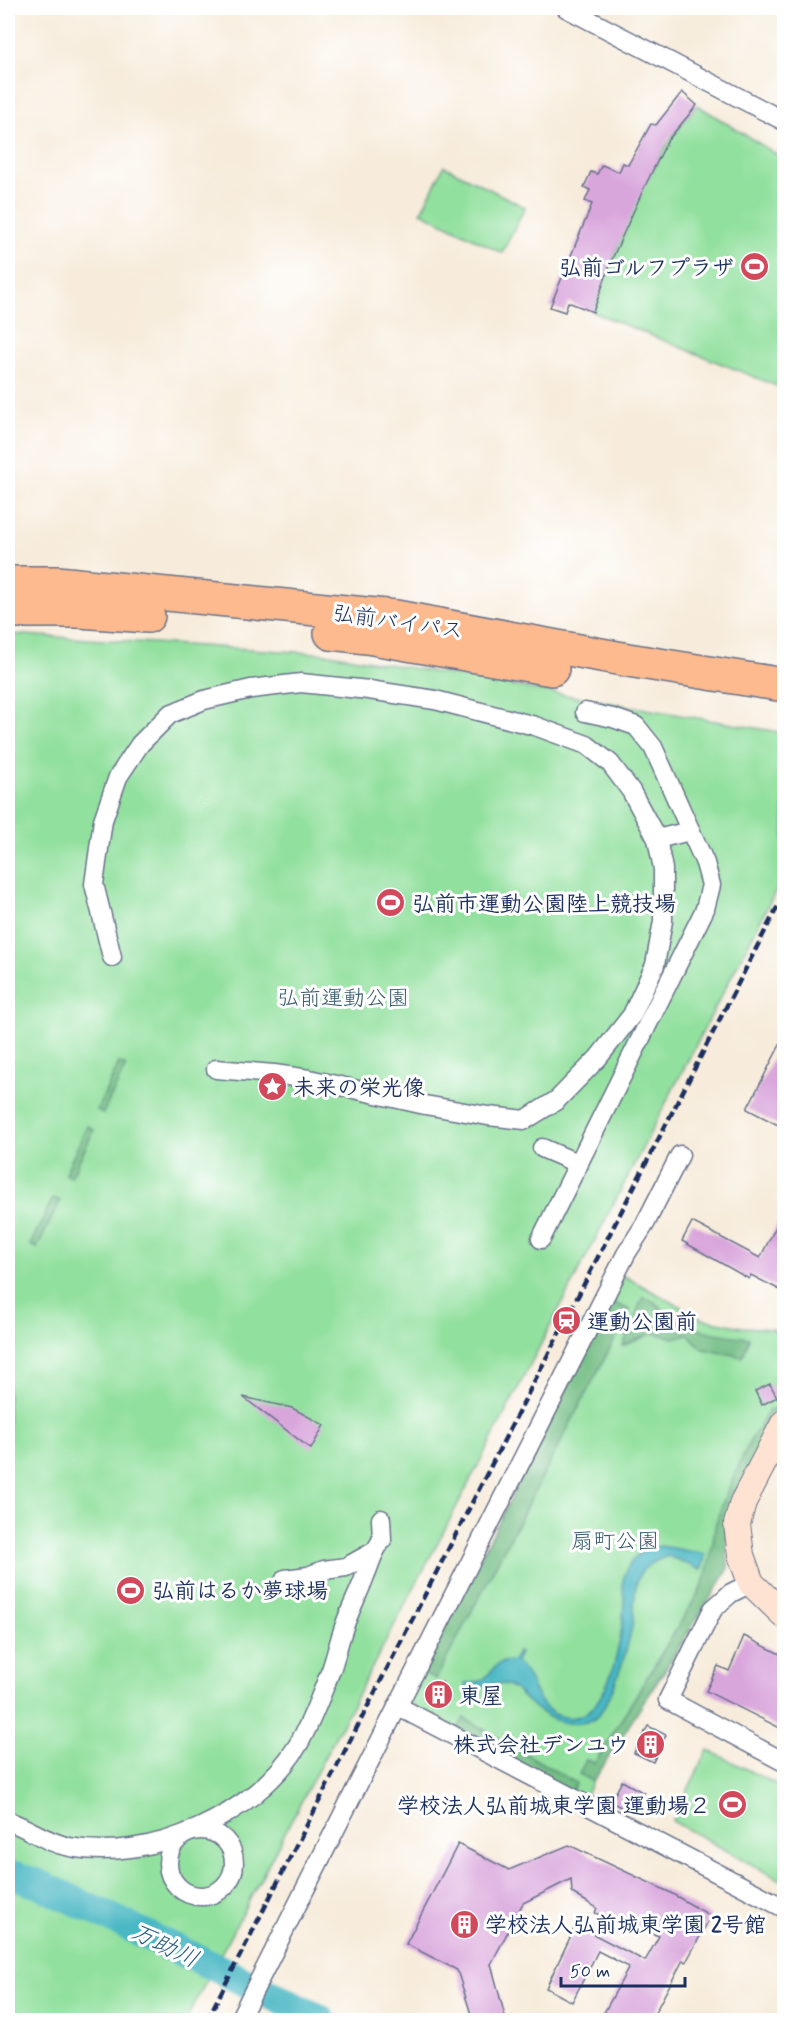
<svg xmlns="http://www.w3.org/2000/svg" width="792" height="2028" font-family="Mynerve,'Klee One',sans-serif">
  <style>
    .green { fill: #92e09e; stroke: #56887e; stroke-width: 1.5 }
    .forest { fill: #75be85; stroke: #487672; stroke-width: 1.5 }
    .water { fill: #49b7c4; stroke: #327391; stroke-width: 1.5 }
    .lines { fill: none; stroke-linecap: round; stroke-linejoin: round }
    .river { stroke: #49b7c4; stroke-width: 30 }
    .building { fill: #d9a6dc }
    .street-casing { stroke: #68718a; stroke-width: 21 }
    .secondary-casing { stroke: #68718a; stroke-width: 28 }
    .highway-casing { stroke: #68718a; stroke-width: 36 }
    .street { stroke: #fff; stroke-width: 18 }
    .secondary { stroke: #fee3d2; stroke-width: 26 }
    .highway { stroke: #fcba8e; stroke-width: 33 }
    .rail { stroke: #1b2f5e; stroke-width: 4.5; stroke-dasharray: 9 4.5; stroke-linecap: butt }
    .labels { text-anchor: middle; stroke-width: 6; stroke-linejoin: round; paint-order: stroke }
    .poi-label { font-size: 22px; font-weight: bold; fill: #1b2f5e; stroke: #fff; text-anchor: start }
    .street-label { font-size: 22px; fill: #1b2f5e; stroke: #fff }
    .park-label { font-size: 22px; fill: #395b6e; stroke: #fff }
    .water-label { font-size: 24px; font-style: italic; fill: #2b5f82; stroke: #fff }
  </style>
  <rect width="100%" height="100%" fill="#fff"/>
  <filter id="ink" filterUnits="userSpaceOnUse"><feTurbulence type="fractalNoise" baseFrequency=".0167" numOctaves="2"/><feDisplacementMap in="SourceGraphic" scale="12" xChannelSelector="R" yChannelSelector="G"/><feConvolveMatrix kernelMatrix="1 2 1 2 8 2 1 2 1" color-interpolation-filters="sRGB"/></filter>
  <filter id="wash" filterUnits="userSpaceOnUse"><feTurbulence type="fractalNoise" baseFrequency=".008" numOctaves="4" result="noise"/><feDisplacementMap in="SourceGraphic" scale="24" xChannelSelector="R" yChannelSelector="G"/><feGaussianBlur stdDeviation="1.35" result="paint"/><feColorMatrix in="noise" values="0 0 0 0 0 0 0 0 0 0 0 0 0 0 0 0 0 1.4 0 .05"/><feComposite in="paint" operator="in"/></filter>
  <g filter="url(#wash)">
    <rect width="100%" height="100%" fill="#f7ecdb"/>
    <g class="green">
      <path d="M697 105 784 159V389L593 312C619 240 646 164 697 105Z"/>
      <path d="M444 166 525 207 502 253 421 212Z"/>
      <path d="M8 634 330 654 784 733V875L445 1529 186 2020H8Z"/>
      <path d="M624 1276 703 1319 742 1327 773 1329 784 1345V1403L726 1520 728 1570 658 1681 642 1693 581 1803 407 1702Z"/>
      <path d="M708 1750 784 1788V1882L672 1821Z"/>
    </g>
    <g class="forest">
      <path d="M119 1063 126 1066 103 1113 97 1110Z"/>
      <path d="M87 1126 94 1130 71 1177 65 1174Z"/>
      <path d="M53 1198 60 1201 37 1248 30 1245Z"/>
      <path d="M643 1297C659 1302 657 1307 669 1315 692 1331 722 1335 749 1338L743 1357 703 1349 688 1334 674 1338 653 1333 623 1346Z"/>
      <path d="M611 1302 630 1310 436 1679 422 1673Z"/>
      <path d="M770 1409 780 1414 726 1520 728 1570 593 1782 579 1774 586 1760 595 1763 702 1587 710 1560 716 1523 724 1499 749 1443Z"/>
      <path d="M464 1718 576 1783 569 1796 456 1732Z"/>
    </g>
    <path class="water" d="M661 1546 706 1554 701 1570 668 1556C659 1560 648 1563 641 1572 633 1585 635 1606 633 1622 629 1643 612 1706 594 1719 589 1722 583 1723 577 1723 558 1725 541 1714 528 1702 520 1695 514 1685 502 1684 492 1682 477 1688 466 1690L465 1684C470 1683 476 1683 480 1681 495 1674 490 1661 513 1661L517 1652 520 1653 516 1662C534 1676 533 1705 557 1715 607 1735 622 1640 624 1607 625 1596 621 1587 624 1576 630 1558 643 1548 661 1546Z"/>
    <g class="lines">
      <path class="river" d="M8 1874 39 1884 221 1970 321 2020"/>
    </g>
    <g id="blocks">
      <g class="building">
        <path d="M682 92 697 105 668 140 644 188 613 257 593 312 568 302 565 312 550 307 592 204 585 201 590 190 584 187 591 172 597 174 602 165 619 172 623 163 628 165 651 124 656 125Z"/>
        <path d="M784 1037V1128L747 1109Z"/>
        <path d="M784 1211V1292L751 1275 749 1279 682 1241 692 1222 760 1258Z"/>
        <path d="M770 1384 777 1397 762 1405 755 1391Z"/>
        <path d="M243 1397 292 1408 324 1425 311 1449Z"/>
        <path d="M744 1636 784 1656V1730L706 1691 718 1666 729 1671Z"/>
        <path d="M442 1682 449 1698 433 1705 427 1692Z"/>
        <path d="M648 1726 666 1735 653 1762 634 1753Z"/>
        <path d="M622 1781 644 1793 633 1814 611 1802Z"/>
        <path d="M458 1844 509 1870 569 1845 669 1892 711 1916 686 1962 683 1960 651 2020H600L629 1967 598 1951 572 2002 546 1988 576 1925 645 1961 659 1936 595 1913 597 1908 572 1893 571 1879 523 1903 491 1964 506 2020H473L457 1970 406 1944Z"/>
      </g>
    </g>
  </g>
  <g filter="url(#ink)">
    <use href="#blocks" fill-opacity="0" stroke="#68718a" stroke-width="1.5"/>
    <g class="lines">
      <defs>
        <g id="street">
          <path d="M566 8 784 121"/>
          <path d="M657 839 690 831"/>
          <path d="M112 957 94 884 103 820 118 777 140 744 170 714 204 700 251 689 301 683 369 690 435 700 535 726 587 745 610 763 631 791 657 839 663 869V921L655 965 632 1015 598 1058 557 1100 525 1120 488 1116 425 1105 309 1079 274 1074 216 1069"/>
          <path d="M542 1148 579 1164"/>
          <path d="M541 1239 705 909 711 885 705 863 653 747 636 726 613 718 585 712"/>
          <path d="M285 1579 308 1576 324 1570 346 1567 373 1552"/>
          <path d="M751 1583 731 1593 713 1609 668 1700 784 1762"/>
          <path d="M397 1706 784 1908"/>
          <path d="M8 1821C29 1828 47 1843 70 1847 150 1863 256 1815 298 1745 312 1721 321 1695 331 1670 336 1656 339 1641 344 1627 350 1609 359 1593 365 1576 371 1562 372 1553 382 1540L381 1519"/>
          <circle cx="201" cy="1863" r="33"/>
          <path d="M239 2020 626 1254 645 1224 680 1155"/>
        </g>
        <path id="secondary" d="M784 1423 743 1502 737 1524 741 1555 751 1583 784 1615"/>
        <g id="highway">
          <path d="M8 583H57L396 617 628 660 784 685"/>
          <path d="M8 611H79L148 616"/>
          <path d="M331 633 367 637 552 669"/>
        </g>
      </defs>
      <use href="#street" class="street-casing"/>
      <use href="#secondary" class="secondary-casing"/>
      <use href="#highway" class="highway-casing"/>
      <use href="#street" class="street"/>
      <use href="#secondary" class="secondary"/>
      <use href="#highway" class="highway"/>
      <path class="rail" d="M207 2020 784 894"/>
    </g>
  </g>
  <defs>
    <symbol id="stadium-disc" viewBox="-11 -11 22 22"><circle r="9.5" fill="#d1495b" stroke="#fff"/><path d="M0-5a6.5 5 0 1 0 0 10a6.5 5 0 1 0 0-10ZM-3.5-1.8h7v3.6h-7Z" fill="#fff"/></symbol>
    <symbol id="sight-disc" viewBox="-11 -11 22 22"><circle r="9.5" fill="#d1495b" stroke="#fff"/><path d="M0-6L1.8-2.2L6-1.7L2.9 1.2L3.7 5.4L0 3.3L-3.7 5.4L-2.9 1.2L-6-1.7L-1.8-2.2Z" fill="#fff"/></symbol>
    <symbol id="station-disc" viewBox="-11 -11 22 22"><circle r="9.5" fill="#d1495b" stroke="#fff"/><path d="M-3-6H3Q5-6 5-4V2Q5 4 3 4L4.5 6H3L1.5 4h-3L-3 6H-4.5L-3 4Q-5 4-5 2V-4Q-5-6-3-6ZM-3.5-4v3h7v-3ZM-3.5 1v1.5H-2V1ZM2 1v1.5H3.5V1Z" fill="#fff"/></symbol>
    <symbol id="building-disc" viewBox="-11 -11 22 22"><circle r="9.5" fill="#d1495b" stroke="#fff"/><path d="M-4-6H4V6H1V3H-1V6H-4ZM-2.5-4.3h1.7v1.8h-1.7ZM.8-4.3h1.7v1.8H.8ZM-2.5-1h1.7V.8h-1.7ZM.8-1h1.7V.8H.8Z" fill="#fff"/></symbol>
  </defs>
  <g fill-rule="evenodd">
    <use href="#stadium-disc" x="738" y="250" width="33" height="33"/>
    <use href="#stadium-disc" x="374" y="886" width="33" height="33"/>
    <use href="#sight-disc" x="256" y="1070" width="33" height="33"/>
    <use href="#station-disc" x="550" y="1304" width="33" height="33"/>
    <use href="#stadium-disc" x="114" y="1574" width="33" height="33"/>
    <use href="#building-disc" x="422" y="1678" width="33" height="33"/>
    <use href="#building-disc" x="634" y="1728" width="33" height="33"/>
    <use href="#stadium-disc" x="716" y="1788" width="33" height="33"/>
    <use href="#building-disc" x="448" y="1908" width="33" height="33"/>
  </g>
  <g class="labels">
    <g class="poi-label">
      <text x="734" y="275" text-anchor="end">弘前ゴルフプラザ</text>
      <text x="412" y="911">弘前市運動公園陸上競技場</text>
      <text x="293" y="1095">未来の栄光像</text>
      <text x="587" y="1329">運動公園前</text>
      <text x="152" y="1598">弘前はるか夢球場</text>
      <text x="459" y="1703">東屋</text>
      <text x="629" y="1752" text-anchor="end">株式会社デンユウ</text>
      <text x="711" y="1813" text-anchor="end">学校法人弘前城東学園 運動場２</text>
      <text x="485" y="1932">学校法人弘前城東学園 2号館</text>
    </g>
    <g class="street-label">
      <text transform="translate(398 621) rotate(8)" y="8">弘前バイパス</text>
    </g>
    <g class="park-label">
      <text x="343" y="1005">弘前運動公園</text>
      <text x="615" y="1548">扇町公園</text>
    </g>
    <g class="water-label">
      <text transform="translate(165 1945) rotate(26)" y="8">万助川</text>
    </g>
  </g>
  <rect width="792" height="2028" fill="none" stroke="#fff" stroke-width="30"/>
  <path d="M561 1977v9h124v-9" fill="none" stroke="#1b2f5e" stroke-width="3"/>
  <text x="570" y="1977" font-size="18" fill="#1b2f5e" stroke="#ffffff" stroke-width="4.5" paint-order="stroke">50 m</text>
</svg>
